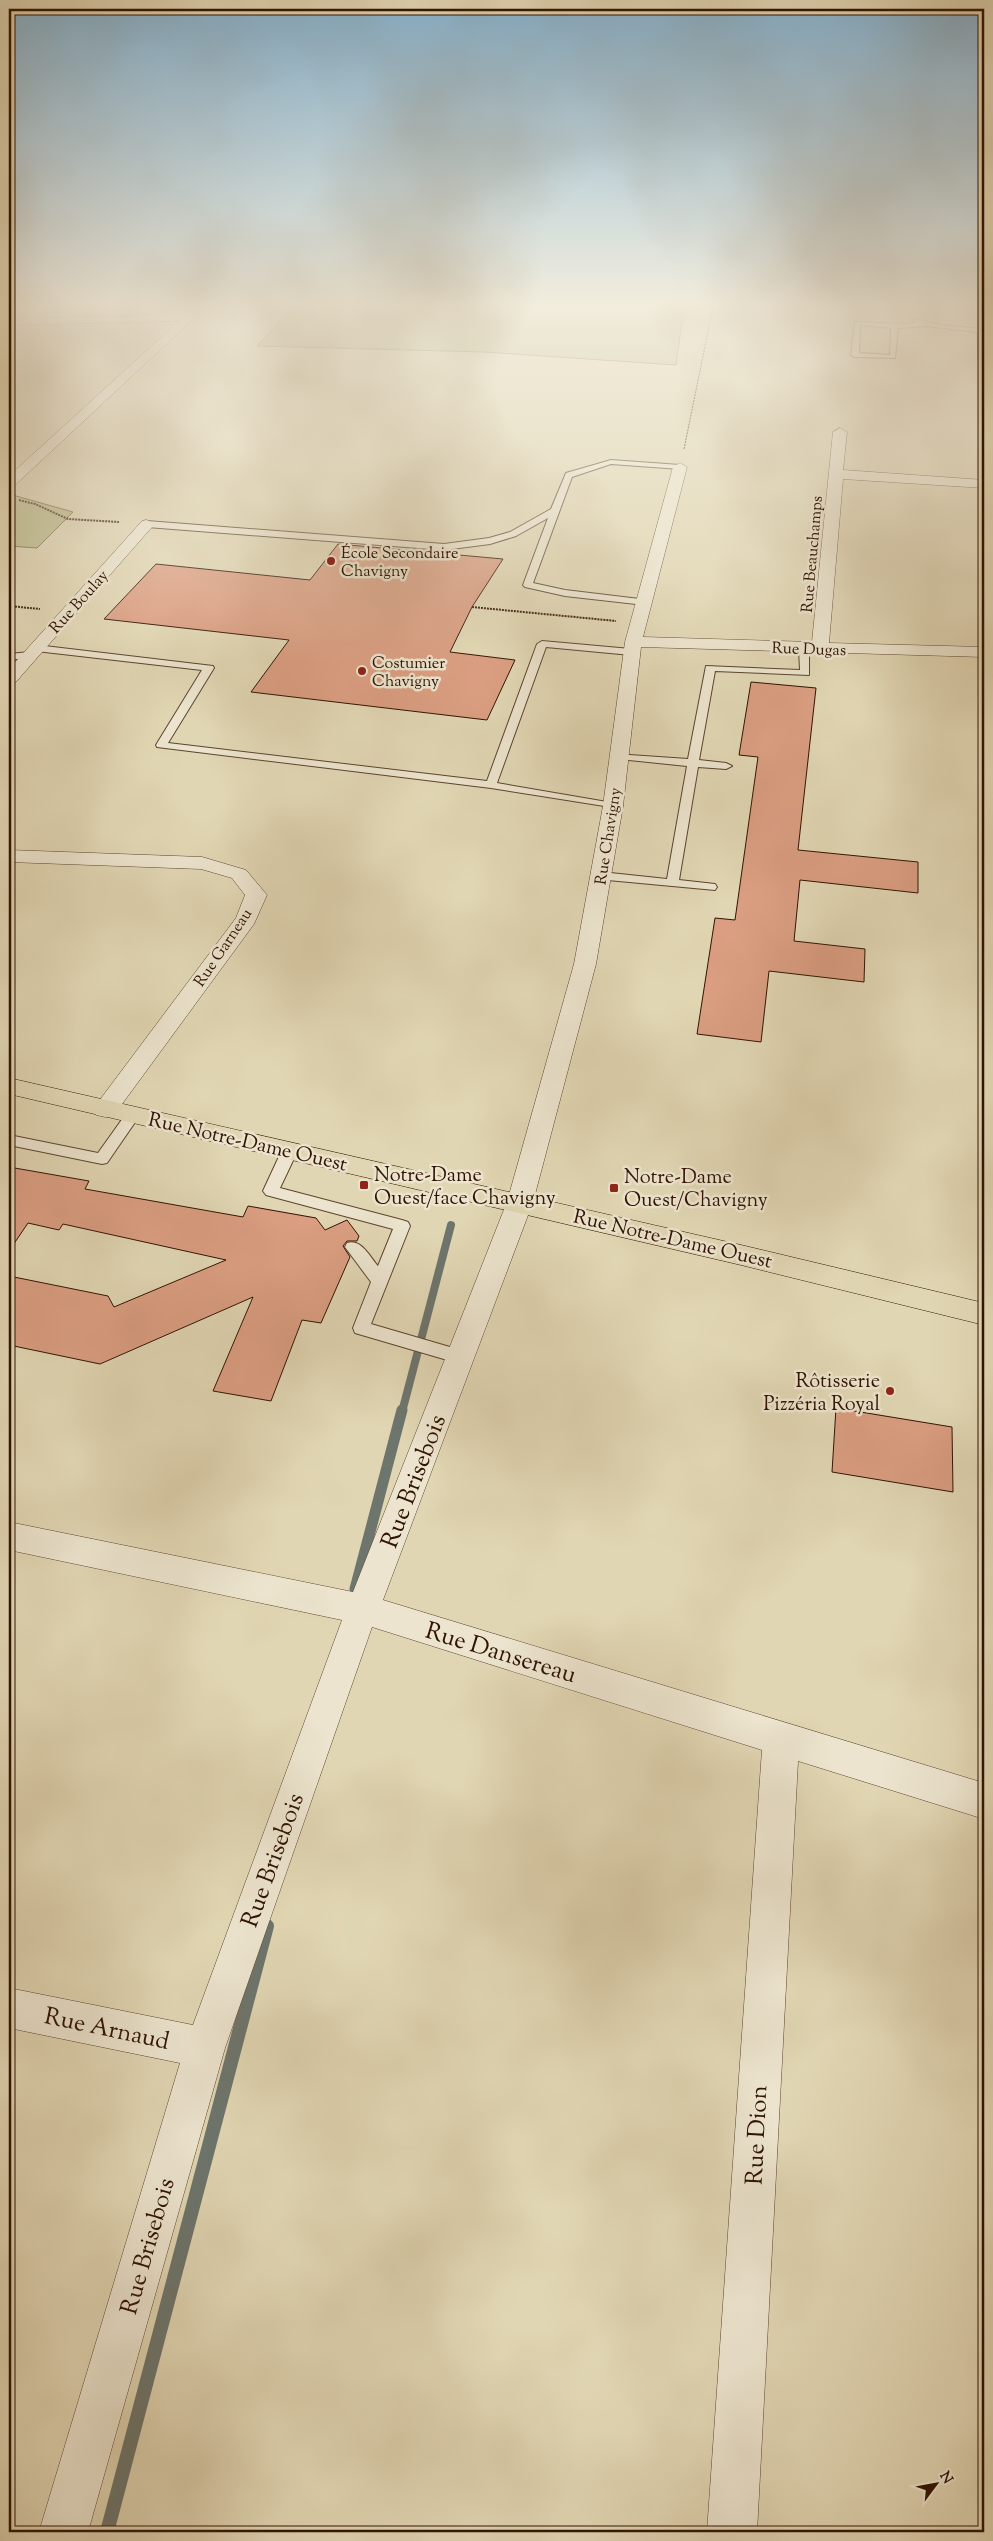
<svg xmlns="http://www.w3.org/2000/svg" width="993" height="2541" font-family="'Sorts Mill Goudy',serif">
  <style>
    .green { fill: #babc88; stroke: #756846 }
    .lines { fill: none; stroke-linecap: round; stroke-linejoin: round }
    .stream-far2 { stroke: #6d756d; stroke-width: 8 }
    .stream-far1 { stroke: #6d756d; stroke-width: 11 }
    .stream { stroke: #6d756d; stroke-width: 14 }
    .building { fill: #db9e82; stroke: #301303 }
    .service-casing { stroke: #5c442f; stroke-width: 2 }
    .minor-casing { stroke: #5c442f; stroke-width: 1 }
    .primary-casing { stroke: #301303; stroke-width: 1 }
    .path-far1 { stroke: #301303; stroke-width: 1; stroke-dasharray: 2 1; stroke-linecap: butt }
    .path { stroke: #301303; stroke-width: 2; stroke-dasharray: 2 1; stroke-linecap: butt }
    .service { fill: #ece4ce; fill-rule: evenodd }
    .minor { fill: #ece4ce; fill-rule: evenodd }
    .primary { fill: #e1d6b3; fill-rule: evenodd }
    .poi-dot { fill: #8f2418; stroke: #ece4ce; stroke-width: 2 }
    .labels { text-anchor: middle; stroke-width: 5; stroke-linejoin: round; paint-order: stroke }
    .far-poi-label { font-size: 16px; fill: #301303; stroke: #ece4ce; text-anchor: start }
    .far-street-label { font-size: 16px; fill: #301303; stroke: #ece4ce }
    .street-label { font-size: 20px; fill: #301303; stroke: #ece4ce }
    .poi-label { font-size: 20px; fill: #301303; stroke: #ece4ce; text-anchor: start }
    .near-street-label { font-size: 24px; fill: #301303; stroke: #ece4ce }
  </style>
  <rect width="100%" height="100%" fill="#e1d6b3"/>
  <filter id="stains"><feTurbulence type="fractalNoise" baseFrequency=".004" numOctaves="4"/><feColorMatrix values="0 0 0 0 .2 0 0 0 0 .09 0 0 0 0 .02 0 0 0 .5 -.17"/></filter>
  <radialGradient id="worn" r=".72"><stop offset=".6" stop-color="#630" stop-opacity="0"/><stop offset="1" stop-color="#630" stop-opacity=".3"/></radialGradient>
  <g class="green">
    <path d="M294 307H684L676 365 484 352 257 346Z"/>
    <path d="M9 494 73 512 37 548 9 546Z"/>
  </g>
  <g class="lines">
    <path class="stream-far2" d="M402 1412 451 1225"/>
    <path class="stream-far1" d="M355 1589 402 1410"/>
    <path class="stream" d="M107 2532 267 1926"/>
  </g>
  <g class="building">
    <path d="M338 544 503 559 472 607 450 652 515 660 487 720 251 692 289 640 104 619 156 564 310 580Z"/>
    <path d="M751 682 816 688 798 850 918 862V893L800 880 794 941 865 949 864 982 769 971 761 1042 697 1034 715 918 735 920 758 757 739 755Z"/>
    <path d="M9 1167 89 1181 85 1189 243 1217 248 1206 316 1218 325 1230 347 1220 359 1236 357 1241H347L343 1246 350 1257 321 1323 302 1320 271 1401 213 1391 253 1297 100 1364 9 1345V1276L108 1296 114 1307 226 1260 63 1224 59 1230 28 1223 9 1251Z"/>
    <path d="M836 1408 952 1427 953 1492 832 1472Z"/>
  </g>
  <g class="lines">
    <defs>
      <g id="service">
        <path d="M915 319 941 325 982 329 984 378 980 376 977 332 926 326 898 328 895 358 855 357 851 355 855 322 908 324 916 323 912 321ZM860 325 891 328 890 355 859 353Z"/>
        <path d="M611 460 680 465 684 467 680 469 611 464 572 477 533 583 565 590 648 600V604L645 605 565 596 525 587 523 585 548 518 516 536 490 544 444 550 147 527 143 524 147 521 444 544 489 538 510 532 551 509 566 473Z"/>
        <path d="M542 641 631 649 636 652 631 655 546 647 497 783 613 803 617 804V808L491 788 157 747 156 745 202 670 36 651 31 648 36 645 213 666 214 668 168 743 487 781 537 644Z"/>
        <path d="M804 646 809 649V675L715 671 699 760 726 763 732 766 726 769 698 767 679 880 715 884 717 887 715 890 597 879 595 876 601 872 667 879 687 766 619 759 615 758V754L688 759 706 666 800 670 799 649Z"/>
        <path d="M30 652 34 653V657L9 660V654Z"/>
        <path d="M133 1110 140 1115 107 1163 102 1164 9 1145V1135L98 1153 128 1111Z"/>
        <path d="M290 1145 295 1146 298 1150 280 1188 402 1220 408 1222 410 1226 371 1324 467 1352 470 1357 467 1362 461 1364 355 1333 353 1328 371 1282 345 1247 347 1243C361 1238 370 1257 378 1266L393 1229 266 1195 263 1191 282 1150 285 1146Z"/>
      </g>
      <g id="minor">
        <path d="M194 307H206L14 486 9 487V476L179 321 9 325V319L187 314Z"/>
        <path d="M888 307H908L899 314Z"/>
        <path d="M840 428 847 432 843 470 984 480V488L843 479 829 643 984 647V657L641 647 623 806 596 964 533 1202 383 1600 984 1783V1819L798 1761 757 2532H707L762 1750 372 1627 225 2048 88 2532H39L180 2063 9 2028V1988L193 2025 342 1620 9 1550V1522L353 1592 507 1202 574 964 603 806 625 642 673 467 680 463 687 467 643 637 812 642 833 432Z"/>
        <path d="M147 520 154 524 152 527 15 683 9 684V669L142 521Z"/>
        <path d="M9 850 202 857 246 870 267 895 254 924 114 1115 105 1117 96 1115 93 1109 236 918 245 895 232 878 201 869 9 862Z"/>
      </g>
      <path id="primary" d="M9 1078 741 1245 984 1303V1325L741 1265 9 1094Z"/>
    </defs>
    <use href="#service" class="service-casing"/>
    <use href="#minor" class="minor-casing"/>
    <use href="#primary" class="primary-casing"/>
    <path class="path-far1" d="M684 449 713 307"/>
    <g class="path">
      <path d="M19 500 35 504 68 519 119 522"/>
      <path d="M9 606 40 609"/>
      <path d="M472 607 616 621"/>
    </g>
    <use href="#service" class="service"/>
    <use href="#minor" class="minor"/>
    <use href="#primary" class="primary"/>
  </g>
  <linearGradient id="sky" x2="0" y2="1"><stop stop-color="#87b5d3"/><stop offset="0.46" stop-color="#f2eddd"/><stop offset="1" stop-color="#f2eddd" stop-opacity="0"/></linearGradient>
  <rect width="993" height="663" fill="url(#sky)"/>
  <g class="poi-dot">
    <circle cx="331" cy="561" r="5"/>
    <circle cx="362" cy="671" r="5"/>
    <rect x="359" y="1180" width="10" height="10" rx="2.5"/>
    <rect x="609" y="1183" width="10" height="10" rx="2.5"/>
    <circle cx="890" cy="1391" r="5"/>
  </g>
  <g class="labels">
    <g class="far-poi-label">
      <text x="341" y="558">École Secondaire<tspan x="341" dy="18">Chavigny</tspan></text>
      <text x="372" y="668">Costumier<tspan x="372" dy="18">Chavigny</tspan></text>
    </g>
    <g class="far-street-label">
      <text transform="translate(811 554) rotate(-85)" y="6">Rue Beauchamps</text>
      <text transform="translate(78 601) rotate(-48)" y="6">Rue Boulay</text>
      <text transform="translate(809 648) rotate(2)" y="6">Rue Dugas</text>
      <text transform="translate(607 836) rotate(-81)" y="6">Rue Chavigny</text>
      <text transform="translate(222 947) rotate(-56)" y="6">Rue Garneau</text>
    </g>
    <g class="street-label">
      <text transform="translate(248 1141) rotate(13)" y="7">Rue Notre-Dame Ouest</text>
      <text transform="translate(673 1238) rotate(13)" y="7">Rue Notre-Dame Ouest</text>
    </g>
    <g class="poi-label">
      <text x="374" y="1181">Notre-Dame<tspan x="374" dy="23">Ouest/face Chavigny</tspan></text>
      <text x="624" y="1183">Notre-Dame<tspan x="624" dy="23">Ouest/Chavigny</tspan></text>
      <text x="880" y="1387" text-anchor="end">Rôtisserie<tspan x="880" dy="23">Pizzéria Royal</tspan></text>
    </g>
    <g class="near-street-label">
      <text transform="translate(413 1481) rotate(-69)" y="8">Rue Brisebois</text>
      <text transform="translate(501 1652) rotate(17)" y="8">Rue Dansereau</text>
      <text transform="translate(272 1860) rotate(-70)" y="8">Rue Brisebois</text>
      <text transform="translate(107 2028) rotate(12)" y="8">Rue Arnaud</text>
      <text transform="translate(756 2135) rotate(-87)" y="8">Rue Dion</text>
      <text transform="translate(147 2246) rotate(-74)" y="8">Rue Brisebois</text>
    </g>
  </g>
  <rect width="993" height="2541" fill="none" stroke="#e1d6b3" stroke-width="30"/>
  <rect x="10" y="10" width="973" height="2521" fill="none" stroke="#301303" stroke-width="2.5"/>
  <rect x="15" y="15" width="963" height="2511" fill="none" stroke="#301303"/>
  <g transform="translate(936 2484) rotate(58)" stroke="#ece4ce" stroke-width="4" paint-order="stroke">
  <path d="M0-4L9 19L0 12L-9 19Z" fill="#301303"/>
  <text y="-8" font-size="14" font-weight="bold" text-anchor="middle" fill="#301303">N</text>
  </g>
  <rect width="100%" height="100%" filter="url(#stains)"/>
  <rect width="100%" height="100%" fill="url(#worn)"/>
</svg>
